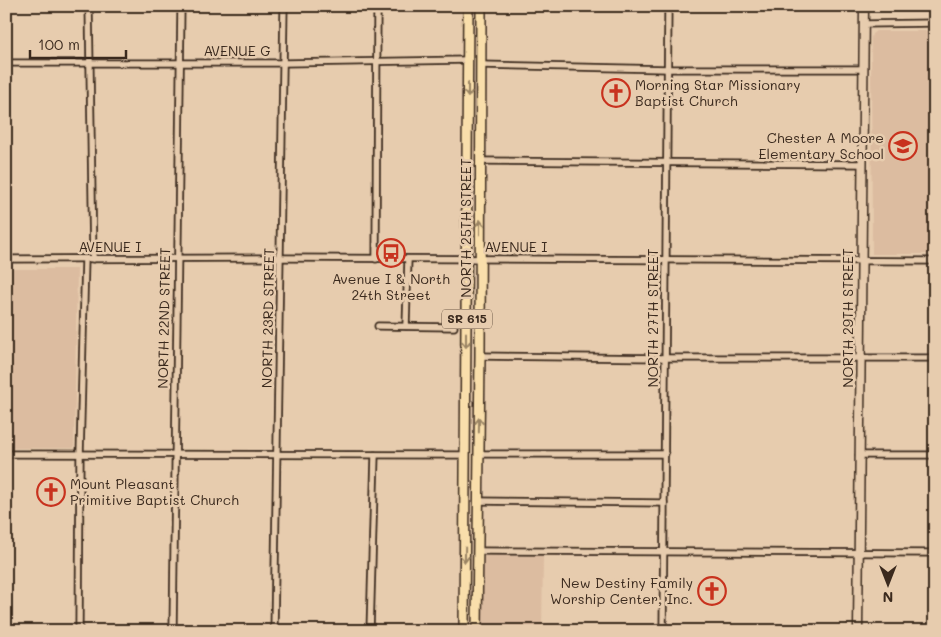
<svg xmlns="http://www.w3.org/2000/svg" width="941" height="637" font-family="Mali,sans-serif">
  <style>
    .built { fill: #dcbca0 }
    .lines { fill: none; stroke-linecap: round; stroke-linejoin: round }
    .minor-casing { stroke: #3b2a1e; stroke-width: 9 }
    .tertiary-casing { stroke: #3b2a1e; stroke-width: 11 }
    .primary-casing { stroke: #3b2a1e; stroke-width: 12 }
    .minor { stroke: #e7ccae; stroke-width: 5.5 }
    .tertiary { stroke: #e7ccae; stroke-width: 8 }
    .primary { stroke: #f9deab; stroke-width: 9 }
    .oneway { stroke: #9a8464 }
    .labels { text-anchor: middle; stroke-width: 5; stroke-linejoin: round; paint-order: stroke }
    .shield { fill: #e7ccae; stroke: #6f5b49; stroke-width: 1 }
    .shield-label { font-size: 12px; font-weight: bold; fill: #3b2a1e }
    .street-label { font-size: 14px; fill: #3b2a1e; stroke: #e7ccae }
    .poi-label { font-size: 14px; fill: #3b2a1e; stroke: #e7ccae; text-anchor: start }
  </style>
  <rect width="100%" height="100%" fill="#e7ccae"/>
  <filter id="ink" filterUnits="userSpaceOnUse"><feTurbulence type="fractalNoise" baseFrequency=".02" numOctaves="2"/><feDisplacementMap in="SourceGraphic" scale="10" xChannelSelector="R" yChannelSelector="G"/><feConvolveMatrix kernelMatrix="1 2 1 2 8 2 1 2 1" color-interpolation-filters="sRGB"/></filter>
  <g filter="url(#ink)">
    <g class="built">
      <path d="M876 31H935V254H872L871 38 872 34Z"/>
      <path d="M6 269H77L74 448H6Z"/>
      <path d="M481 555 543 556 542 631H480Z"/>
    </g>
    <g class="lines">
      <defs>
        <g id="minor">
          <path d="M89 6 93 259"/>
          <path d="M864 24 935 23"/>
          <path d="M6 63H284L468 60"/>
          <path d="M481 65 668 69H863"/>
          <path d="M480 161 862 164"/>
          <path d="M6 259 281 258 935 261"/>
          <path d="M376 259 377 6"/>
          <path d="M378 326 454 327"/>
          <path d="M406 326 408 259"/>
          <path d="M480 356 665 358H935"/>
          <path d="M6 454 466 455"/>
          <path d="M479 454H665"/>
          <path d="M859 455H935"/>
          <path d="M478 501 664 503"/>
          <path d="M478 551 935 553"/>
          <path d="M79 631 80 455 85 259"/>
          <path d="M173 631 181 6"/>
          <path d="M274 631 284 6"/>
          <path d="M370 631 375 455"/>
          <path d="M663 631 668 6"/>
        </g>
        <path id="tertiary" d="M858 631 864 6"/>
        <g id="primary">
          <path d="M464 631 468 6"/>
          <path d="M477 631 480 356 481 6"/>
        </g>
      </defs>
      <use href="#minor" class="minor-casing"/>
      <use href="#tertiary" class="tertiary-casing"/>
      <use href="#primary" class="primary-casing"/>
      <use href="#minor" class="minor"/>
      <use href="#tertiary" class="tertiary"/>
      <use href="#primary" class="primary"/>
    </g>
    <defs><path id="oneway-shaft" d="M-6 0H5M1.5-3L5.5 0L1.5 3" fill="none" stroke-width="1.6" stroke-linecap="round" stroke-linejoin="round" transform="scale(1.25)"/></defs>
    <g class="oneway">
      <use href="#oneway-shaft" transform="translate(468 90) rotate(90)"/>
      <use href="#oneway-shaft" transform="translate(480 227) rotate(-90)"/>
      <use href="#oneway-shaft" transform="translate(466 340) rotate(90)"/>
      <use href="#oneway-shaft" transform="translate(479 425) rotate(-89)"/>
      <use href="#oneway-shaft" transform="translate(465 555) rotate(91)"/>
    </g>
  </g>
  <defs>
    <symbol id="church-ring" viewBox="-11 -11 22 22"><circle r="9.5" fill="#e7ccae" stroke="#c8321e" stroke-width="1.5"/><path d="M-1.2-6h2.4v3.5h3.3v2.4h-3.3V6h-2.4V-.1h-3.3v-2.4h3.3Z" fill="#c8321e"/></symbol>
    <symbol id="school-ring" viewBox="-11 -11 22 22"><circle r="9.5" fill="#e7ccae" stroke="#c8321e" stroke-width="1.5"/><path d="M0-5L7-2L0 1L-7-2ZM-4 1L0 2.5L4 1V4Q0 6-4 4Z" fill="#c8321e"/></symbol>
    <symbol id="bus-ring" viewBox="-11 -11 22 22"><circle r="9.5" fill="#e7ccae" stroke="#c8321e" stroke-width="1.5"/><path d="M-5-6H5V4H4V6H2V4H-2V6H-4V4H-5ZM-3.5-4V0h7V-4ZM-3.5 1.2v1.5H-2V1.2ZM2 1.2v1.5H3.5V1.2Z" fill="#c8321e"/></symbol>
  </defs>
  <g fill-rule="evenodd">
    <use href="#church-ring" x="600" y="77" width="32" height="32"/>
    <use href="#school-ring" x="887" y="130" width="32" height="32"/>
    <use href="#bus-ring" x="375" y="237" width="32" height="32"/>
    <use href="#church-ring" x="35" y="476" width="32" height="32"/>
    <use href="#church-ring" x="696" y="575" width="32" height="32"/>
  </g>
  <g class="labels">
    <rect class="shield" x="442" y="309.5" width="50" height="19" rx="4"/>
    <g class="shield-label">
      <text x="467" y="323">SR 615</text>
    </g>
    <g class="street-label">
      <text x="237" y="56">AVENUE G</text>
      <text transform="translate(466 228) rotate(-90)" y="5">NORTH 25TH STREET</text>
      <text x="110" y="252">AVENUE I</text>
      <text x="516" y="252">AVENUE I</text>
      <text transform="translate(164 318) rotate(-89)" y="5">NORTH 22ND STREET</text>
      <text transform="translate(268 318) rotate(-89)" y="5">NORTH 23RD STREET</text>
      <text transform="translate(653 318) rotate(-90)" y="5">NORTH 27TH STREET</text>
      <text transform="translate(848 318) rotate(-90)" y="5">NORTH 29TH STREET</text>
    </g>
    <g class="poi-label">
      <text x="635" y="90">Morning Star Missionary<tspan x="635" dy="16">Baptist Church</tspan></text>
      <text x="884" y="143" text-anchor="end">Chester A Moore<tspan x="884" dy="16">Elementary School</tspan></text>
      <text x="391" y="284" text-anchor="middle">Avenue I &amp; North<tspan x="391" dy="16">24th Street</tspan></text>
      <text x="70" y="489">Mount Pleasant<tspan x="70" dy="16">Primitive Baptist Church</tspan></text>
      <text x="693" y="588" text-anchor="end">New Destiny Family<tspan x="693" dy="16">Worship Center, Inc.</tspan></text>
    </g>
  </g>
  <rect width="941" height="637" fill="none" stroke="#e7ccae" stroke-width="25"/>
  <rect x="12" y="12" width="916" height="612" fill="none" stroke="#3b2a1e" stroke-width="2" filter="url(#ink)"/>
  <g transform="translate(888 584) rotate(180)" stroke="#e7ccae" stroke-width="4" paint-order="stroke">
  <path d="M0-4L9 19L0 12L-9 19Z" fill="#3b2a1e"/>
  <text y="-8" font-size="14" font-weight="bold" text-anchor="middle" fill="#3b2a1e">N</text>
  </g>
  <path d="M30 50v8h96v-8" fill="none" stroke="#3b2a1e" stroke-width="2.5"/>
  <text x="38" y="50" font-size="15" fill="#3b2a1e" stroke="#e7ccae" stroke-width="4" paint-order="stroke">100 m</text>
</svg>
